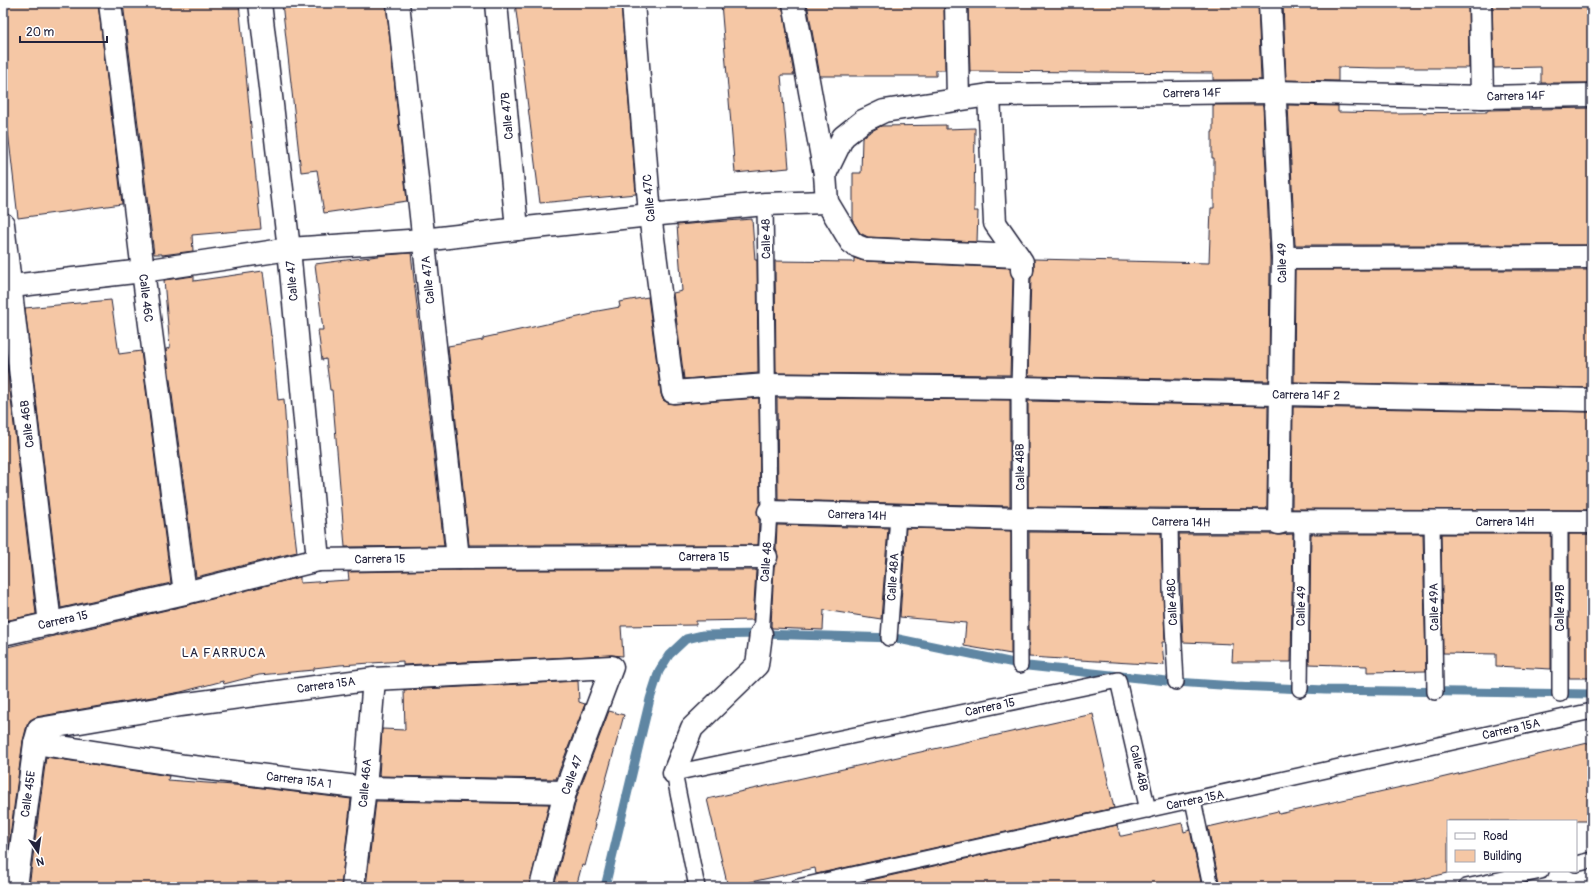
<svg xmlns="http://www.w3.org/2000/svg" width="1595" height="890" font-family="Pangolin,sans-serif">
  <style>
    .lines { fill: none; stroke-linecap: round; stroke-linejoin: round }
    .stream { stroke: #5f86a3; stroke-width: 9 }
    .building { fill: #f5c7a5; stroke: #22223b }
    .lane-casing { stroke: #22223b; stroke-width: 18 }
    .street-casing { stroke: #22223b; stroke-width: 25 }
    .lane { stroke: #fff; stroke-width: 15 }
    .street { stroke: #fff; stroke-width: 22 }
    .labels { text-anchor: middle; stroke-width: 4; stroke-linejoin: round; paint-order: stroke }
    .street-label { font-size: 12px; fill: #22223b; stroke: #fff }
    .neighbourhood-label { font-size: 13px; letter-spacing: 1px; fill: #22223b; stroke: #fff }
  </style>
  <rect width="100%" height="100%" fill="#fff"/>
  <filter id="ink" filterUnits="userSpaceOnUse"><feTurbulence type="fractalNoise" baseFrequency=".025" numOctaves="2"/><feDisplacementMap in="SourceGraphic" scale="8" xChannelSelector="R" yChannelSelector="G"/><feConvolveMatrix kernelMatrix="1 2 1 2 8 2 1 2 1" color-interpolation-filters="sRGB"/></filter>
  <g filter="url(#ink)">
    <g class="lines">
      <path class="stream" d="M605 887 650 699 659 671 669 655 686 639 703 635 761 634 894 638 1028 666 1176 682 1235 686 1325 690 1592 694"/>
    </g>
    <g class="building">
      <path d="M3 3H98L122 204 18 218 3 88Z"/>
      <path d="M123 3H239L261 229 192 235 193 251 162 255V254H154Z"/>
      <path d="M282 3H386L407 201 324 213 317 170 301 172Z"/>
      <path d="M515 3H621L636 194 540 203Z"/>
      <path d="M721 3H782L794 75H781L789 168 735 173Z"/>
      <path d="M807 3H944L945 70H936V76H820Z"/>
      <path d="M968 3H1258L1261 80H1213V73L970 71Z"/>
      <path d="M1283 3H1468L1469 68H1377L1338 67V81L1286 80Z"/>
      <path d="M1492 3H1592V83H1541V67L1494 68Z"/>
      <path d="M1213 105H1263L1270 258 1269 381 1028 376 1031 278 1034 270V259L1209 263 1211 208H1214V158H1212V132H1213Z"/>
      <path d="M1288 105 1338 106V112L1395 113 1487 112V110L1592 108V245H1295Z"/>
      <path d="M946 125V129L975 128 974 211H978L977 242 868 237 860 233 853 222V173H861L862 138 870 132 881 126Z"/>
      <path d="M752 219 755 260H757L758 373 684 379 673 293 682 291 677 225Z"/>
      <path d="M411 253 444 546 345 547 332 390H330L326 359 322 360 318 330H323L315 264 386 255Z"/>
      <path d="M854 258 864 261 1010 268 1013 278 1010 375 776 373 775 261 854 262Z"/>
      <path d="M1295 270H1592V388L1294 382Z"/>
      <path d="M263 271 271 336H272L278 400 284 399 290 493 297 552 196 577 166 349 170 348 164 280 194 276V281Z"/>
      <path d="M648 297 661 394 663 400 668 403 674 404 759 398 760 504 757 511 759 520 758 545H469L448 346 483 340V338L592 314V312L620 307 619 302Z"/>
      <path d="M111 300 119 354 141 351 171 583 61 608 25 308Z"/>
      <path d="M7 365 36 614 5 621 3 609V366Z"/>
      <path d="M777 398 1010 400V506L778 500Z"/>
      <path d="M1028 401 1268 406 1267 509 1028 507Z"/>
      <path d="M1293 407 1592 412V510L1292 509Z"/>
      <path d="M777 525 888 528 881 619 824 610 823 630 772 628 771 626 774 566 778 557 776 549Z"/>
      <path d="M906 528 1011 531V654L964 646 966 623 900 617Z"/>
      <path d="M1029 532 1161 533 1165 642H1162L1164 665 1029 657Z"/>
      <path d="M1179 534H1273L1279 535 1293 534 1291 662H1232L1233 644 1183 642Z"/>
      <path d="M1311 534H1423L1426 671 1367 672V666L1309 664Z"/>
      <path d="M1441 534H1551V669L1496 666V654L1443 653Z"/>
      <rect x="1569" y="534" width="23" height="144"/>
      <path d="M458 570H756L753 620 696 621V625L621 626 623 656 611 655 403 665V661L340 665 314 668V670L259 675 224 684 223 681 181 692 36 717 30 720 27 725 23 741 3 887V648L188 605 300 577V583L349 580 348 572Z"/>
      <path d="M578 681 579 702 585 704 556 779 379 776 382 729 405 730 404 690Z"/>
      <path d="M609 711 624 715 594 823 596 824 585 866 582 865 576 887H554L577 796Z"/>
      <path d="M1093 714 1114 808 816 874 815 868 728 887 707 799Z"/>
      <path d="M1592 742V821H1448V873L1388 887H1220L1208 827 1278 811 1279 814 1424 782Z"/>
      <path d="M46 757 169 776 168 780 246 786 351 799 341 887H29Z"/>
      <path d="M376 801 549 804 529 887H366Z"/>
      <path d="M1182 823 1184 832 1190 830 1202 887H840L1117 825 1120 836H1122Z"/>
    </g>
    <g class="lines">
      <defs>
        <g id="lane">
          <path d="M1170 521 1171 588 1176 682"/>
          <path d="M1432 522 1435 692"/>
          <path d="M761 634 769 512 765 204"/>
          <path d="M889 638 898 516"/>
          <path d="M1020 665 1019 388 1022 270"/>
          <path d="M1300 689 1302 522"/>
          <path d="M1560 694V522"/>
          <path d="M1193 800 1211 887"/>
          <path d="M1576 864 1592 860"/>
          <path d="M697 887 674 773 1118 680 1148 810"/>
          <path d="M798 887 1592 711"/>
          <path d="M1466 887 1541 871"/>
        </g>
        <g id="street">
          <path d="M110 3 143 271 185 593"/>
          <path d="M260 3 289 249 318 560"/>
          <path d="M398 3 458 558"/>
          <path d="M496 3 517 229"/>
          <path d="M633 3 650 215 673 392 768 385 1019 388 1280 394 1592 400"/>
          <path d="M794 3 825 174 827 202 851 242 857 246 865 249 1018 256 1022 262V270"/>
          <path d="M956 3 958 99"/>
          <path d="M1270 3 1283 258 1279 523"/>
          <path d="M1480 3 1482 97"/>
          <path d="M989 95 995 223 1018 256"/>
          <path d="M825 174 843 137 863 121 884 111 989 95 1273 92 1482 97 1592 95"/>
          <path d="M3 224 50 624"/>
          <path d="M1283 258 1592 257"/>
          <path d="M3 287 143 271 289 249 423 240 517 229 650 215 765 204 827 202"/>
          <path d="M769 512 1021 519 1170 521 1592 522"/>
          <path d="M3 634 185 593 318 560 458 558 766 557"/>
          <path d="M35 743 185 766 365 788 565 792"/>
          <path d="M674 773 692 728 757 665 761 634"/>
          <path d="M16 887 35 743 39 729 180 705 374 679 612 667 565 792 541 887"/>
          <path d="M353 887 365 788 374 679"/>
        </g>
      </defs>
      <use href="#lane" class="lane-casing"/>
      <use href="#street" class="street-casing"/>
      <use href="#lane" class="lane"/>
      <use href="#street" class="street"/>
    </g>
  </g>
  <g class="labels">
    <g class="street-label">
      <text transform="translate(1192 93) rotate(-1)" y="4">Carrera 14F</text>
      <text transform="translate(1516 96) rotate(-1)" y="4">Carrera 14F</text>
      <text transform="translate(507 116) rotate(-95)" y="4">Calle 47B</text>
      <text transform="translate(649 198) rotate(-95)" y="4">Calle 47C</text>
      <text transform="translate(766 239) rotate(-91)" y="4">Calle 48</text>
      <text transform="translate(1282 263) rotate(-91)" y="4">Calle 49</text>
      <text transform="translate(428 280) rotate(-96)" y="4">Calle 47A</text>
      <text transform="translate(292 281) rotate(-95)" y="4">Calle 47</text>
      <text transform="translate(146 298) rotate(83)" y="4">Calle 46C</text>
      <text transform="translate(1306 395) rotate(1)" y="4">Carrera 14F 2</text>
      <text transform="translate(27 424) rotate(-97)" y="4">Calle 46B</text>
      <text transform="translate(1020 467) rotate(-91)" y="4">Calle 48B</text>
      <text transform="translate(857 515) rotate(2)" y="4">Carrera 14H</text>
      <text transform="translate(1181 522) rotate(1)" y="4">Carrera 14H</text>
      <text x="1505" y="526">Carrera 14H</text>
      <text x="704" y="561">Carrera 15</text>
      <text transform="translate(380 559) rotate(-1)" y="4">Carrera 15</text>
      <text transform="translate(766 562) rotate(-86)" y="4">Calle 48</text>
      <text transform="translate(893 577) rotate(-86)" y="4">Calle 48A</text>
      <text transform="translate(1172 602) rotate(-93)" y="4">Calle 48C</text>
      <text transform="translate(1301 606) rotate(-89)" y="4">Calle 49</text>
      <text transform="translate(1434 607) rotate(-91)" y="4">Calle 49A</text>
      <text transform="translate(1560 608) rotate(-90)" y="4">Calle 49B</text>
      <text transform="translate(63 620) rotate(-13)" y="4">Carrera 15</text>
      <text transform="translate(326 685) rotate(-8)" y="4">Carrera 15A</text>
      <text transform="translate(990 707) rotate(-12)" y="4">Carrera 15</text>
      <text transform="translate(1511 729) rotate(-13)" y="4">Carrera 15A</text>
      <text transform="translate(1139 768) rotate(77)" y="4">Calle 48B</text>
      <text transform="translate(572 775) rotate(-70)" y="4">Calle 47</text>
      <text transform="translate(299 780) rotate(7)" y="4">Carrera 15A 1</text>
      <text transform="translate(365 783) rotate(-85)" y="4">Calle 46A</text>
      <text transform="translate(28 794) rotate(-82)" y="4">Calle 45E</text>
      <text transform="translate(1195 800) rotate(-12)" y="4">Carrera 15A</text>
    </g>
    <g class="neighbourhood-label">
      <text x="224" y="657">LA FARRUCA</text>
    </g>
  </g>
  <rect width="1595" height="890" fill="none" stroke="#fff" stroke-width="16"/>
  <rect x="8" y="8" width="1579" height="874" fill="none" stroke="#22223b" stroke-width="1.5" filter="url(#ink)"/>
  <rect x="1447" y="820" width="130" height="52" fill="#ffffff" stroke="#a7a7b1"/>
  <rect x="1455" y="833" width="20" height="6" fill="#ffffff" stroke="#a7a7b1"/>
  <text x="1483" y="840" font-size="12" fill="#22223b">Road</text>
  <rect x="1455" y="850" width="20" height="12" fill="#f5c7a5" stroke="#a7a7b1"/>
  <text x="1483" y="860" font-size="12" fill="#22223b">Building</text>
  <g transform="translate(38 852) rotate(167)" stroke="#ffffff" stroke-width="3" paint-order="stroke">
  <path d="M0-3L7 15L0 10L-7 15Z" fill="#22223b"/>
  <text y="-6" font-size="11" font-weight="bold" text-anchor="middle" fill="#22223b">N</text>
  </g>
  <path d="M20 36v6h87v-6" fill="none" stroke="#22223b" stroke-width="2"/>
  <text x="26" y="36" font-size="12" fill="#22223b" stroke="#ffffff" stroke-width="3" paint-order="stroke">20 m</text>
</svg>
